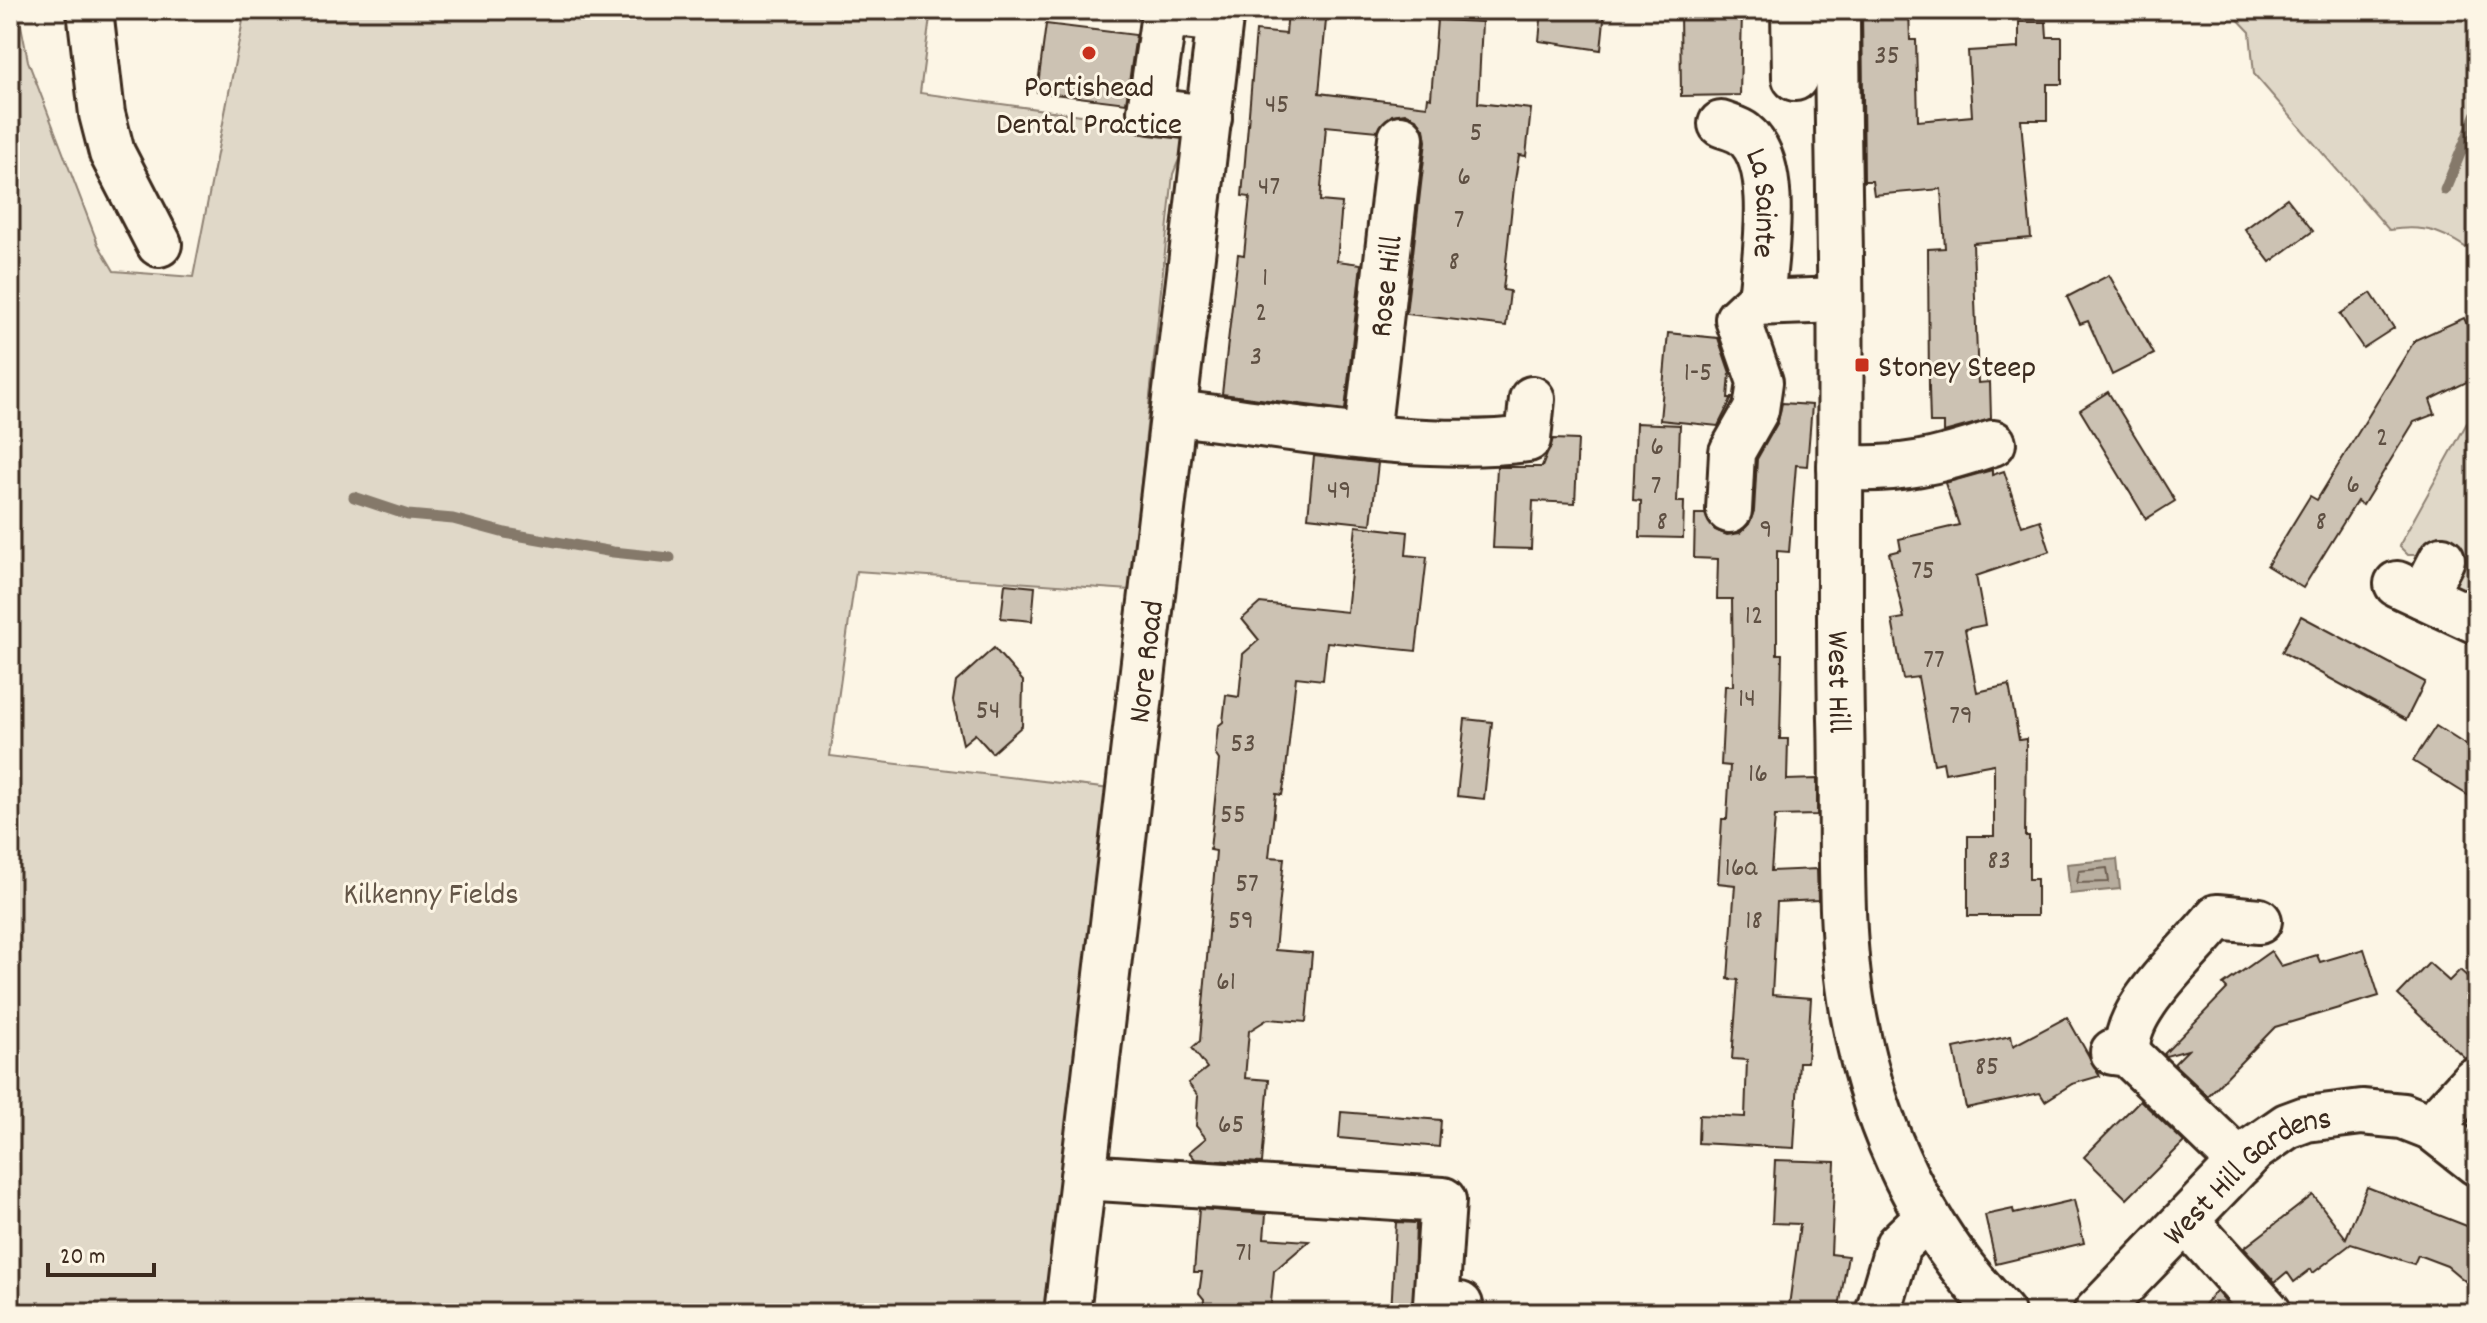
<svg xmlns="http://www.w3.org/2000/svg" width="2487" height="1323" font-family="Dekko,sans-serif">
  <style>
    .green { fill: #e0d8c8; stroke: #8e8173; stroke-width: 2 }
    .water { fill: #b7ad9e; stroke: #85796b; stroke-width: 2 }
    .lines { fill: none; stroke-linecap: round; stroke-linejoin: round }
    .shore { stroke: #6d5e51; stroke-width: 2 }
    .stream { stroke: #85796b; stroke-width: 11 }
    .building { fill: #ccc2b3; stroke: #3b2a1e; stroke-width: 2 }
    .minor-casing { stroke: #3b2a1e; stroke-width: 50 }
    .minor { stroke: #fcf5e5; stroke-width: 44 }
    .poi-dot { fill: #c8321e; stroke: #fcf5e5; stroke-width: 3 }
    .labels { text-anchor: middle; stroke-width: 6; stroke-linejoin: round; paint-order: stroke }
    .number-label { font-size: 28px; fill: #5f5043 }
    .poi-label { font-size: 32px; fill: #3b2a1e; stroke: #fcf5e5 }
    .street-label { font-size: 32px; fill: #3b2a1e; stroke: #fcf5e5 }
    .park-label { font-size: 32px; fill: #645648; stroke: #fcf5e5 }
  </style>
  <rect width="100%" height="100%" fill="#fcf5e5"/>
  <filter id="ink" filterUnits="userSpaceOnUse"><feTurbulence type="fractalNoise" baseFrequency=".0125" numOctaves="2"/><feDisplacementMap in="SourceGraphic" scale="16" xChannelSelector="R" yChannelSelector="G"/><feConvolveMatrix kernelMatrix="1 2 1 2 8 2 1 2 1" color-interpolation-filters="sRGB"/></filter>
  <g filter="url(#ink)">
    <g class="green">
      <path d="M10 10H18L28 61 98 244 114 271 193 277 245 10H931L920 93 1191 130 1173 174 1130 590 856 571 830 756 1110 789 1050 1313H10Z"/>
      <path d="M2229 10H2477V255C2444 233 2430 224 2389 230L2254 74 2250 32Z"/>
      <path d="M2474 418 2477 420V600L2456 592 2420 555H2408L2399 546 2468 421Z"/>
    </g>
    <path class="water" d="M2117 859 2120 889 2070 894 2067 864Z"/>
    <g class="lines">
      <path class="shore" d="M2107 868 2109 882 2077 883 2079 871Z"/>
      <g class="stream">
        <path d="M2445 190 2477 113"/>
        <path d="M354 497 408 515 453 519 505 533 613 552 670 558"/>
      </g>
    </g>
    <g class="building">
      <path d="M1288 10H1327L1319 93 1427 106 1428 97 1431 98 1437 20 1482 22 1478 103 1531 109 1526 156 1519 155 1514 187 1503 290 1510 291 1506 326 1406 314 1426 141 1424 129 1416 118 1405 113 1392 115 1378 131 1326 126 1320 201 1342 203 1337 261 1361 264 1345 410 1222 394 1238 254 1244 255 1250 197 1242 196 1256 31 1286 34Z"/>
      <path d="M1542 10H1605L1601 50 1539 41Z"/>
      <path d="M1680 10 1742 12 1740 95 1681 96Z"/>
      <path d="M1862 10H1909L1910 40H1916L1918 121 1972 116 1968 51 2019 48V22H2046L2047 37H2062V84H2047V120H2021L2031 238 1973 243 1978 383 1990 382 1991 419 1944 432V423H1930L1929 388 1928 249 1945 248 1941 189 1874 195 1872 181H1864Z"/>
      <path d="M1046 24 1136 35 1126 103 1037 92Z"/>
      <path d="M2287 198 2313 231 2270 262 2245 229Z"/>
      <path d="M2109 275 2154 354 2112 375 2088 321 2080 324 2067 297Z"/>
      <path d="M2371 293 2394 328 2363 348 2340 314Z"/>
      <path d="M2464 318 2477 345V377L2430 400 2435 414 2414 422 2363 505 2357 501 2303 588 2267 566 2310 496 2317 500 2415 340Z"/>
      <path d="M1668 333 1718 338 1730 373 1728 398H1732L1718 426 1660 420Z"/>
      <path d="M2108 392 2175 501 2146 519 2080 410Z"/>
      <path d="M1782 403 1812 405 1807 466 1796 465 1789 552 1777 551V654H1782L1780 739H1788L1787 780 1817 779V815L1775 816 1771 871 1817 869 1818 900 1777 902 1772 995 1811 998 1807 1062H1799L1794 1148 1698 1143 1699 1115 1745 1117 1747 1060 1732 1059 1738 980 1728 979 1735 885 1718 883 1722 819H1727L1730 766 1721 765 1725 686H1733L1732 599H1717L1718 559 1694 558 1695 514H1705L1715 530 1727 535 1740 533 1749 524 1754 511 1757 459 1778 422Z"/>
      <path d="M1636 423 1680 425 1677 502H1684L1683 538 1640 537 1641 501 1633 500Z"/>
      <path d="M1553 439 1578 440 1575 503 1533 501 1531 549 1493 548 1497 467H1542Z"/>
      <path d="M1314 456 1378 463 1371 524 1308 517Z"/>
      <path d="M1992 470V475L2004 471 2022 526 2040 520 2050 551 1976 576 1985 625 1965 629 1977 692 2009 685 2019 740 2026 739 2025 836H2029V879H2037V916H1968V836H1994V764L1945 773 1943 762 1934 764 1918 677 1903 679 1892 620 1904 618 1889 553 1901 550 1899 539 1959 525 1945 483Z"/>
      <path d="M1356 526 1408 532 1406 555 1427 557 1416 651 1327 642 1323 680 1296 677 1285 779 1282 795 1276 794 1269 857 1284 858 1275 950 1312 953 1306 1022 1268 1019 1249 1031 1245 1078 1269 1080 1262 1163 1195 1159 1189 1152 1206 1138 1196 1126 1198 1096 1188 1083 1207 1068 1192 1048 1200 1041 1216 851 1210 850 1219 760 1215 754 1218 726 1223 722 1226 695 1239 697 1243 654 1259 640 1242 619 1260 603 1347 612Z"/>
      <path d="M1005 584 1035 587 1032 621 1001 618Z"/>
      <path d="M2301 616 2425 682 2406 720 2282 652Z"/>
      <path d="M994 648 1023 681 1022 726 992 753 975 734 963 744 953 701 956 682Z"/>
      <path d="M1465 719 1492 722 1484 799 1457 796Z"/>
      <path d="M2436 726 2477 752V801L2413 761Z"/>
      <path d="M2364 949 2379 996 2275 1027 2208 1096 2174 1064 2188 1050 2166 1056 2164 1054 2227 989 2223 985 2271 951 2281 966 2317 955 2320 962Z"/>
      <path d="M2429 963 2449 981 2460 970 2477 985V1057L2465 1058 2398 995Z"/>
      <path d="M2067 1017 2100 1076 2072 1084 2045 1101 2040 1093 1966 1108 1954 1048 2011 1036 2013 1046Z"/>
      <path d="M2140 1100 2184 1142 2127 1199 2084 1157Z"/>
      <path d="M1341 1112 1441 1120 1439 1147 1339 1138Z"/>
      <path d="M1775 1160 1835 1162 1831 1254 1848 1256 1838 1313H1788L1800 1224 1772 1223Z"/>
      <path d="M2367 1187 2477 1230V1291L2447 1266 2418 1255 2414 1264 2351 1244 2313 1273 2311 1269 2294 1282 2287 1272 2275 1282 2244 1248 2313 1195 2346 1238Z"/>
      <path d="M2074 1200 2084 1243 1996 1264 1985 1215 2013 1209 2014 1214Z"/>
      <path d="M1199 1209 1266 1214 1264 1238 1309 1241 1274 1271 1270 1313H1203L1204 1299 1199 1293 1202 1272H1194Z"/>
      <path d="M1396 1222 1416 1223 1413 1313H1391Z"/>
      <path d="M2216 1291 2235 1313H2196Z"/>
    </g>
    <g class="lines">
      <defs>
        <g id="minor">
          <path d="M90 10 102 114 112 153 159 244"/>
          <path d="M1794 10 1795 78"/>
          <path id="s1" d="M1837 10C1837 93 1839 177 1840 260 1842 413 1838 566 1841 719 1844 817 1836 927 1855 1022 1876 1132 1924 1233 2002 1313"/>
          <path d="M1209 118 1150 111 1164 14 1219 20"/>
          <path id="s2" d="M1721 124C1728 127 1738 129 1744 134 1782 164 1764 259 1761 302"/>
          <path d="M1175 413C1285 425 1418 453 1528 439L1532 399"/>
          <path id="s3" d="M1367 435 1401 138"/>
          <path d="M1840 467C1894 472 1942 461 1993 443"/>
          <path d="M1729 510 1732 452 1756 410 1760 382 1738 319 1755 303 1840 300"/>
          <path d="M2397 584 2477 621"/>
          <path d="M2423 596 2442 559"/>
          <path d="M2113 1052 2128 1054 2241 1163"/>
          <path d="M2128 1054C2120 1010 2192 951 2217 917L2259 921"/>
          <path d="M2431 1127 2473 1081"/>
          <path d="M1083 1177 1443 1200 1436 1304 1460 1305"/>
          <path d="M2186 1221 2269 1313"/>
          <path id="s4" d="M1067 1313 1221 10"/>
          <path d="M1878 1313 1898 1245 1926 1218"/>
          <path id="s5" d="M2096 1313 2254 1149 2287 1126 2306 1119 2362 1112 2403 1116 2431 1127 2477 1163"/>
        </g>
      </defs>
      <use href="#minor" class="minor-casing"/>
      <use href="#minor" class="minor"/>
    </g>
  </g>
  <g class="poi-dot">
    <circle cx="1089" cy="53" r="8"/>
    <rect x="1854" y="357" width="16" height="16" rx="4"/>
  </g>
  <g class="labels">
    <g class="number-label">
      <text x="1887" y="63">35</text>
      <text x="1277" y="112">45</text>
      <text x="1476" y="140">5</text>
      <text x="1464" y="184">6</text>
      <text x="1269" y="194">47</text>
      <text x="1459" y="227">7</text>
      <text x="1454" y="269">8</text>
      <text x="1265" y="285">1</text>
      <text x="1261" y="320">2</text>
      <text x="1256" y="364">3</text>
      <text x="1698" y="380">1-5</text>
      <text x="2382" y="445">2</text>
      <text x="1657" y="454">6</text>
      <text x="2353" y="492">6</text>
      <text x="1656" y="493">7</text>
      <text x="1339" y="498">49</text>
      <text x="1662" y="529">8</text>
      <text x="2321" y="529">8</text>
      <text x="1766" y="537">9</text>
      <text x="1923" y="578">75</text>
      <text x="1754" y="623">12</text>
      <text x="1934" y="667">77</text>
      <text x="1747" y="706">14</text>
      <text x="988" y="718">54</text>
      <text x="1961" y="723">79</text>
      <text x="1243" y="751">53</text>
      <text x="1758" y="781">16</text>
      <text x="1233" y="822">55</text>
      <text x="1999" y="868">83</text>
      <text x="1741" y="875">16a</text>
      <text x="1247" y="891">57</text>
      <text x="1241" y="928">59</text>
      <text x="1754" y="928">18</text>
      <text x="1226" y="989">61</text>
      <text x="1987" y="1074">85</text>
      <text x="1231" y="1132">65</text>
      <text x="1244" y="1260">71</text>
    </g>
    <g class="poi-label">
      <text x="1089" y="96">Portishead<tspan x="1089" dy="37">Dental Practice</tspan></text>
      <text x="1878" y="376" text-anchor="start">Stoney Steep</text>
    </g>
    <g class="street-label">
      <text dy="11" stroke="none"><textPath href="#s2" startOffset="100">La Sainte</textPath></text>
      <text dy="11" stroke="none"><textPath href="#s3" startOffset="150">Rose Hill</textPath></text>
      <text dy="11" stroke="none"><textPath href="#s4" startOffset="656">Nore Road</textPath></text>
      <text dy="11" stroke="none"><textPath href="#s1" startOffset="672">West Hill</textPath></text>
      <text dy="11" stroke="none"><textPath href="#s5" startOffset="208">West Hill Gardens</textPath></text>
    </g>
    <g class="park-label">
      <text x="431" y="903">Kilkenny Fields</text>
    </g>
  </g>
  <rect width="2487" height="1323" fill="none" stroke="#fcf5e5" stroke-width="40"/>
  <rect x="20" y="20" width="2447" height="1283" fill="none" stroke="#3b2a1e" stroke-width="3" filter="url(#ink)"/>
  <path d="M48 1263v12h106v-12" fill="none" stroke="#3b2a1e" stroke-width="4"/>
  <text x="60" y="1263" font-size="24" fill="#3b2a1e" stroke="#fcf5e5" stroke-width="6" paint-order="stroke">20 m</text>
</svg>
